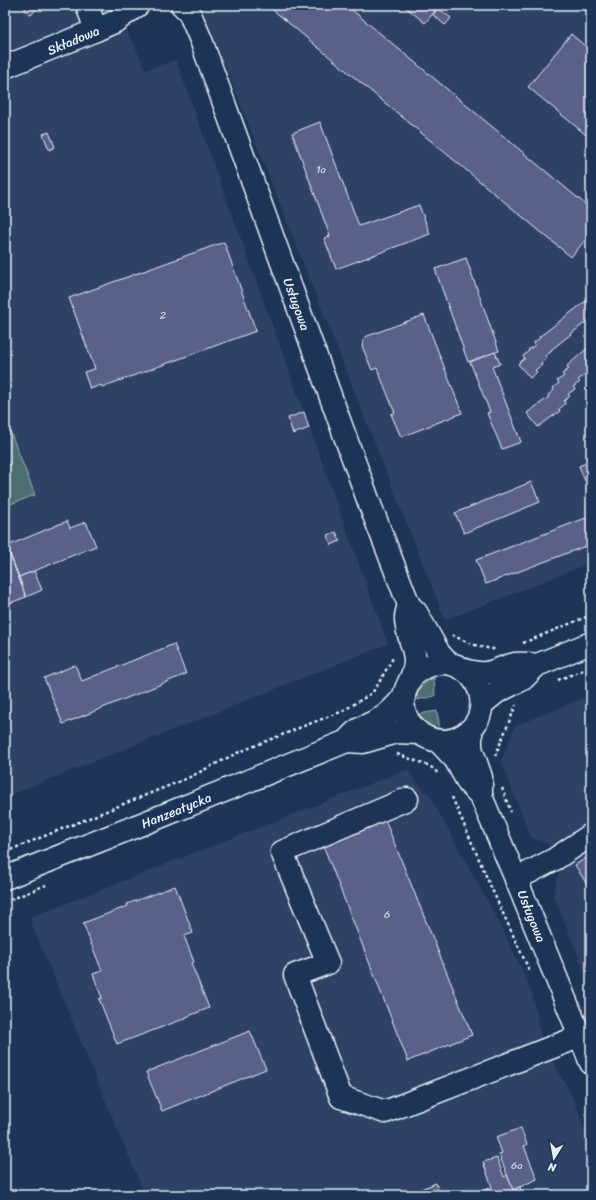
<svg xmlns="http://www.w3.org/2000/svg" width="596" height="1200" font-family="Sriracha,sans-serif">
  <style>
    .built { fill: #2f4266 }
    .green { fill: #4d6e6f; stroke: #9ab0b4 }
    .building { fill: #5a6188; stroke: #e8f1f8 }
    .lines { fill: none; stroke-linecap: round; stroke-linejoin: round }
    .minor-casing { stroke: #e8f1f8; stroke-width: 25 }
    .path { stroke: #e8f1f8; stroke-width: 2.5; stroke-dasharray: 3 3; stroke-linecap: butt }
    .minor { stroke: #1d3557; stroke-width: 22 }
    .labels { text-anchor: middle; stroke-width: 3; stroke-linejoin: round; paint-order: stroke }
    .number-label { font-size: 11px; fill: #c4cddc }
    .street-label { font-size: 13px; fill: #e8f1f8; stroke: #1d3557 }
  </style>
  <rect width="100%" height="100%" fill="#1d3557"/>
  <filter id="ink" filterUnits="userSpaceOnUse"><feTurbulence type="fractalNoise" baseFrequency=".025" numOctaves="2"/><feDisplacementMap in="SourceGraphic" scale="8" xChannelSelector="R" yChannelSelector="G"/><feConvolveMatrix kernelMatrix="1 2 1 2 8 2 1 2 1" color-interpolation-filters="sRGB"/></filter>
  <g filter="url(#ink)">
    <g class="built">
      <path d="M5 5H111L135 46 145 70 176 60 388 644 5 797Z"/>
      <path d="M201 5H591V563L445 620Z"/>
      <path d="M591 695V987L553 894 560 868 548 844 531 837 501 762 515 726Z"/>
      <path d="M408 769 415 781 430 796 501 926 532 992 542 1041 572 1096 591 1145V1195H145L29 918Z"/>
    </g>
    <g class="green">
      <path d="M5 418 35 495 5 506V480L9 465 5 454Z"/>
      <path d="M434 678 435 696 416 700C418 690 423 682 434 678Z"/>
      <path d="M437 711 440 729 427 725 419 714Z"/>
    </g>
    <g class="building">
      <path d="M28 5H40L31 15 24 10Z"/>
      <path d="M267 5H346L591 209V233L571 257Z"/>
      <path d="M403 5H440L425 23Z"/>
      <path d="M438 8 451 18 445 25 433 15Z"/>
      <path d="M571 34 591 51V139L528 87Z"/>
      <path d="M320 122 359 226 419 205 430 234 336 269 324 238 330 236 292 133Z"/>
      <path d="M49 132 55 147 49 150 43 134Z"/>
      <path d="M224 242 256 331 102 387 101 385 90 389 84 372 95 369 69 298Z"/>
      <path d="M466 258 499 351 468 362 435 269Z"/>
      <path d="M591 297V318L551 350 552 351 545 356 547 358 541 363 542 365 535 370 537 372 530 378 518 364 525 358 523 356 529 351 528 350 535 345 533 343 540 338 539 337Z"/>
      <path d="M424 315 462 413 401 437 391 414 395 413 377 368 372 370 362 346 365 337Z"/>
      <path d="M591 345V370L578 380 580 382 573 387 575 389 568 394 570 396 564 401 565 404 559 409 560 411 538 427 527 413 549 397 548 395 554 390 553 388 559 383 557 381 564 376 562 374 569 369 567 366Z"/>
      <path d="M495 352 500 364 492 367 521 442 502 449 487 413 490 412 470 362Z"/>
      <path d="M304 412 309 428 293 434 288 418Z"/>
      <path d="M591 461V479L585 481 579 466Z"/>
      <path d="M531 482 540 502 464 533 455 513Z"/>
      <path d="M591 516V544L486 584 476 560Z"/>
      <path d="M67 521 70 528 86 522 96 546 19 577 7 546Z"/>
      <path d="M336 532 340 541 331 545 328 535Z"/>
      <path d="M5 542 26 597 5 605Z"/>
      <path d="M34 571 42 590 26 597 19 577Z"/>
      <path d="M174 644 186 674 63 724 44 678 75 665 82 681Z"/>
      <path d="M385 820 472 1035 408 1061 323 845Z"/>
      <path d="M591 855V891L575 865Z"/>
      <path d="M175 886 193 933 184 936 194 962 191 963 209 1008 186 1017V1018L117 1044 99 999 102 998 93 974 102 971 83 923 128 906 127 904Z"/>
      <path d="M250 1031 266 1069 162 1111 146 1072Z"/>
      <path d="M521 1128 527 1145 524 1146 537 1179 513 1190 499 1154 502 1153 496 1137Z"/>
      <path d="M497 1158 504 1177 507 1175 513 1190 520 1187 523 1195H474L492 1187 483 1162Z"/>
      <path d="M436 1183 440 1195H406Z"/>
    </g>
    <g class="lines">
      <defs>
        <g id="minor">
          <path d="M87 5 96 30"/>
          <path d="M182 5 189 12 201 40 370 505 409 605 416 612 439 653 448 663"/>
          <path d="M5 67 96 30 114 22 138 5"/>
          <path d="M409 605C408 609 406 613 406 617 405 632 415 646 415 661 415 675 407 683 404 695 399 720 421 742 445 741 458 740 471 732 477 721 492 693 467 657 435 664 426 666 420 670 414 675"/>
          <path d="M467 671C491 677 494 669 515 664 523 663 530 664 537 665"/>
          <path d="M482 704 497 692 523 679 537 665 591 643"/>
          <path d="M471 729V748L481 777V796"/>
          <path d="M347 741C359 725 368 727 383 717 391 712 397 704 404 697"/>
          <path d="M438 741 455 759 469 784 481 796 516 879 591 1063"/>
          <path d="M407 799 282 852 328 963 295 975 341 1097 385 1112 581 1036"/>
          <path d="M5 878 162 816 347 741 363 742 397 732 419 733"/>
          <path d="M516 879 555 859 591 835"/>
        </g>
      </defs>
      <use href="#minor" class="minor-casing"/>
      <g class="path">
        <path d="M452 635C466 642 479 648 495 649"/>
        <path d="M523 643 591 615"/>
        <path d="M558 680 591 667"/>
        <path d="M397 754 430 766 439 774"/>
        <path d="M495 756 516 705"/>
        <path d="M502 788 511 812"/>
        <path d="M452 797 490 885 530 972"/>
        <path d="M5 852 188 778 237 753 309 724 343 711 372 693 377 686 394 656"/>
        <path d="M5 902 46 885"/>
      </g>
      <use href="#minor" class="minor"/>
    </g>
  </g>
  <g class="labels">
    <g class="number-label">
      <text x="321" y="173">1a</text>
      <text x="163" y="319">2</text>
      <text x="387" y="918">6</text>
      <text x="517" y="1169">6a</text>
    </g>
    <g class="street-label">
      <text transform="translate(73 40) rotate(-23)" y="5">Składowa</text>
      <text transform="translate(297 304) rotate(70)" y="5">Usługowa</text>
      <text transform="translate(176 810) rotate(-22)" y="5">Hanzeatycka</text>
      <text transform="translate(532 916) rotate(68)" y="5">Usługowa</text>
    </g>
  </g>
  <rect width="596" height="1200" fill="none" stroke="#1d3557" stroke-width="20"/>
  <rect x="10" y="10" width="576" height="1180" fill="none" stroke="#e8f1f8" stroke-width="1.5" filter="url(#ink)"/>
  <g transform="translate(554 1158) rotate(191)" stroke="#1d3557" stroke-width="3" paint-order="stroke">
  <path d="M0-3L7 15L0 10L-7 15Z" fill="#e8f1f8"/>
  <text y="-6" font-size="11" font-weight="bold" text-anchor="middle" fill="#e8f1f8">N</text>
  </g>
</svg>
